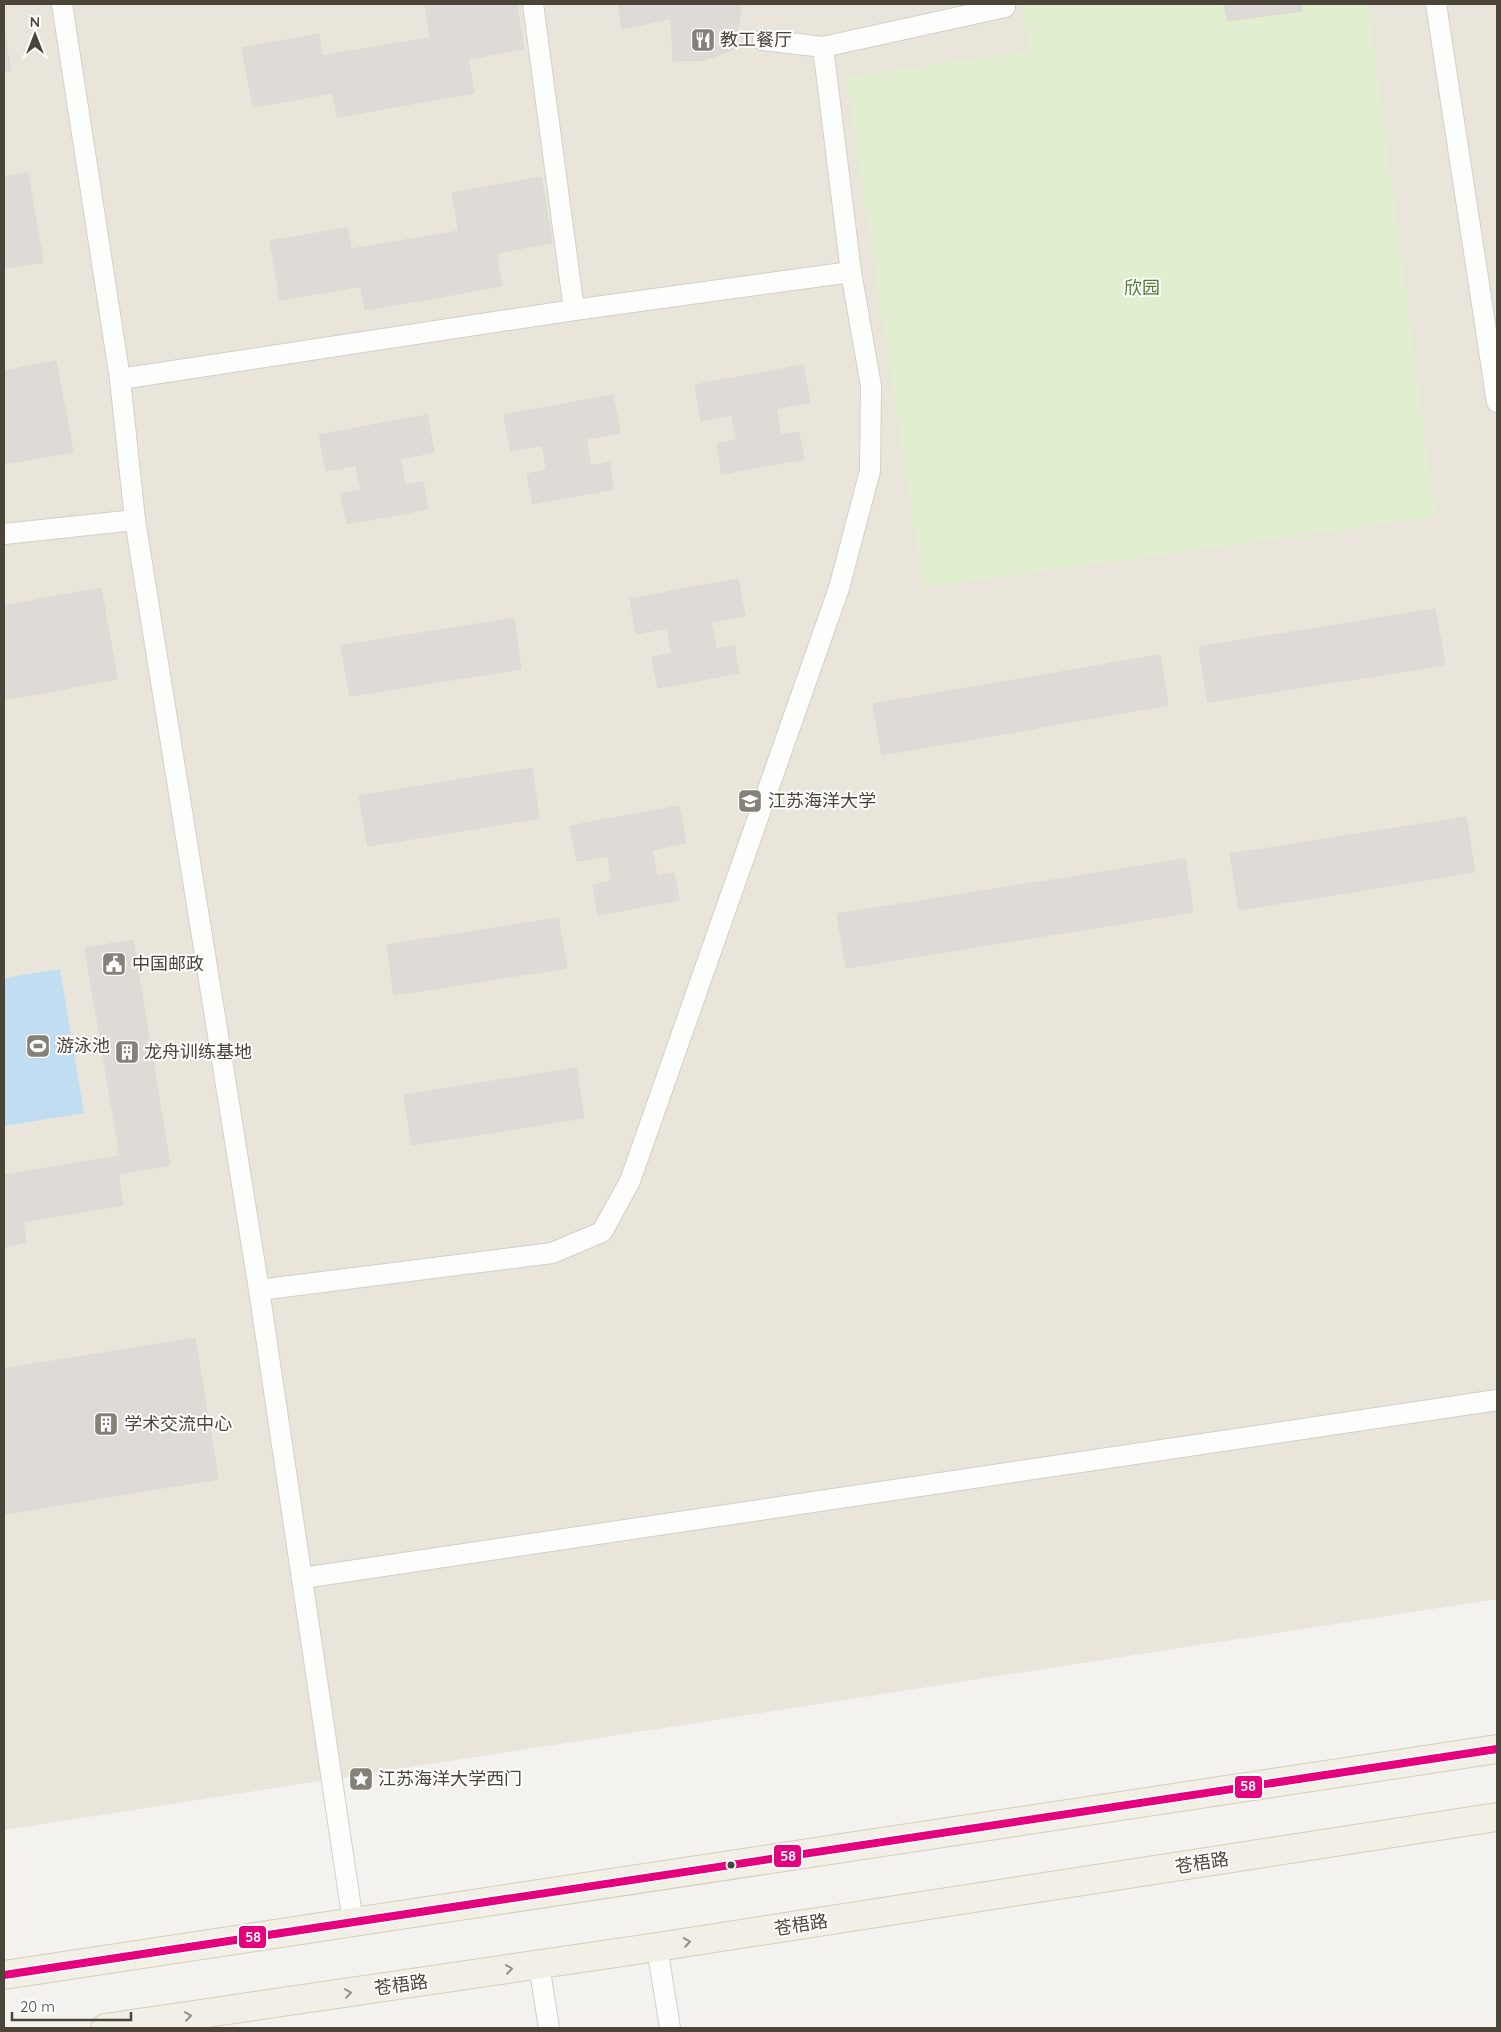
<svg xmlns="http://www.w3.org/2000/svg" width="1501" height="2032" font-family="Quicksand,'Noto Sans SC',sans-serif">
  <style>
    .education { fill: #eae5da }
    .green { fill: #e1eecf }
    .water { fill: #c0ddf1 }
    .building { fill: #dedbd6; stroke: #dcd9d4 }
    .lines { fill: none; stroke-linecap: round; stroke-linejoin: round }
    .service-casing { stroke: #d2d0cb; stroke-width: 22 }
    .primary-casing { stroke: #d6cebb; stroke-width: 30 }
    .service { stroke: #fdfdfc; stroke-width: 20 }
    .primary { stroke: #f2efe6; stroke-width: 28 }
    .bus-1-casing { stroke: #fff; stroke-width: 11 }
    .bus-1 { stroke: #e5007d; stroke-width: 8 }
    .oneway { stroke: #969187 }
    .bus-dot { fill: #4b4439; stroke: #fff; stroke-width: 2 }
    .labels { text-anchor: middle; stroke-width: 4; stroke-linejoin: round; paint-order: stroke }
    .poi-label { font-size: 18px; fill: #4b4439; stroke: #fff; text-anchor: start }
    .park-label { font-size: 18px; fill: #4a7f2a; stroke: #fff }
    .street-label { font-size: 18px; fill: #4b4439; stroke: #fff }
    .line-badge { stroke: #fff; stroke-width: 2 }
    .badge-label { font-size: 14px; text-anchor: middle; font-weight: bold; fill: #fff }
  </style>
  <rect width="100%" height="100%" fill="#f4f2ee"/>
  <path class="education" d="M4 4H1497V1599L4 1830Z"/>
  <path class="green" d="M1022 4H1368L1436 517 923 588 846 77 1029 51Z"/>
  <path class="water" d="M60 969 84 1113 4 1126V978Z"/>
  <g class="building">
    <path d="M425 4H516L524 49 468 59 474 93 337 117 333 93 253 107 242 48 319 34 322 56 430 38Z"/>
    <path d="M618 4H755L742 5 733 50 704 60 673 61 671 18 622 29Z"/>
    <path d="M1224 4H1301L1302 11 1227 21Z"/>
    <path d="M4 32 11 70 4 71Z"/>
    <path d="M28 173 43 262 4 268V177Z"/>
    <path d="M541 177 552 243 496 253 502 286 365 310 361 286 280 300 270 241 347 228 351 249 459 231 452 193Z"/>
    <path d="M56 361 73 452 4 464V371Z"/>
    <path d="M803 365 810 402 776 409 781 435 799 432 804 459 722 474 717 444 737 440 732 415 701 421 695 385Z"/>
    <path d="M613 395 620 433 586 439 591 466 609 462 613 489 533 504 527 474 547 470 542 445 511 451 504 415Z"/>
    <path d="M427 415 434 452 400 459 405 485 423 482 428 509 347 524 341 494 361 490 356 465 326 471 319 435Z"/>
    <path d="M738 579 745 616 711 622 716 649 734 646 739 673 658 688 652 657 672 653 667 628 636 634 630 599Z"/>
    <path d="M101 588 117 679 4 700V606Z"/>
    <path d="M1435 609 1445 665 1208 702 1199 647Z"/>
    <path d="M514 618 521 669 350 696 341 646Z"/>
    <path d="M1160 655 1168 705 882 755 873 704Z"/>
    <path d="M532 768 539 818 368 846 359 796Z"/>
    <path d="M679 806 686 843 652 850 657 876 674 873 679 900 598 915 593 885 612 881 608 856 577 861 570 826Z"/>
    <path d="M1466 817 1475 872 1239 910 1230 854Z"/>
    <path d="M1185 859 1193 912 846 968 837 914Z"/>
    <path d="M558 918 567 968 394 995 387 945Z"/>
    <path d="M133 940 170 1165 118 1174 123 1205 23 1222 26 1242 4 1247V1175L120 1156 85 948Z"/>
    <path d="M576 1068 584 1118 412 1145 404 1095Z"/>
    <path d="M195 1338 218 1479 4 1514V1369Z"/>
  </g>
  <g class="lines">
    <defs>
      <g id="service">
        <path d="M62 4 120 379 135 520 259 1290 353 1922"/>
        <path d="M533 4 574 310"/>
        <path d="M1436 4 1497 402"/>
        <path d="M763 40 823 47 1005 7V4"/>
        <path d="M120 379 574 310 851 272 823 47"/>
        <path d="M4 534 135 520"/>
        <path d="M259 1290 552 1253 602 1232 630 1181 839 588 870 471 871 386 851 272"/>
        <path d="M303 1578 1497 1400"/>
        <path d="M657 1947 670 2028"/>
        <path d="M539 1965 549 2028"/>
      </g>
      <g id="primary">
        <path d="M4 1975 1497 1749"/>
        <path d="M105 2028 657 1947 1497 1817"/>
      </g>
    </defs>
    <use href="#service" class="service-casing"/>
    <use href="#primary" class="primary-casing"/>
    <use href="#service" class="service"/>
    <use href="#primary" class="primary"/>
    <defs>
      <path id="bus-1" d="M4 1975 1497 1749"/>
    </defs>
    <use href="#bus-1" class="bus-1-casing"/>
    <use href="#bus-1" class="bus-1"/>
  </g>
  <defs><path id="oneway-chevron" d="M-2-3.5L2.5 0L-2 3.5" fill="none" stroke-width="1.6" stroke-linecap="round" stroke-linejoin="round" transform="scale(1.25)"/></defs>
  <g class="oneway">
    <use href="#oneway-chevron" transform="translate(687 1942) rotate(-9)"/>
    <use href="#oneway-chevron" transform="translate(509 1969) rotate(-8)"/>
    <use href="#oneway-chevron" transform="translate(348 1993) rotate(-8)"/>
    <use href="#oneway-chevron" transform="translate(188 2016) rotate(-8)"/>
  </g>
  <defs>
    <symbol id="restaurant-square" viewBox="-11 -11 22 22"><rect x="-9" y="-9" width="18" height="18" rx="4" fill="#868178" stroke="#fff"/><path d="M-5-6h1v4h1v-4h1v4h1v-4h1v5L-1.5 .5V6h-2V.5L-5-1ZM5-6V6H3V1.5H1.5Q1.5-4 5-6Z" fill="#fff"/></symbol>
    <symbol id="university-square" viewBox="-11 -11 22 22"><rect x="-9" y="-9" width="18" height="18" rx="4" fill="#868178" stroke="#fff"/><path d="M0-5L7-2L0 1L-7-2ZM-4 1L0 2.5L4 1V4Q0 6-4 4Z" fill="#fff"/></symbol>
    <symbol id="civic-square" viewBox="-11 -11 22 22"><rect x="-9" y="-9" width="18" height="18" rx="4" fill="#868178" stroke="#fff"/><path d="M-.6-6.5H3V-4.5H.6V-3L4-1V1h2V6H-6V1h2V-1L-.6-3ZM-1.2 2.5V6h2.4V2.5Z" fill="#fff"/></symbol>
    <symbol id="stadium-square" viewBox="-11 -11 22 22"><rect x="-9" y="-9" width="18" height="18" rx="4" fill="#868178" stroke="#fff"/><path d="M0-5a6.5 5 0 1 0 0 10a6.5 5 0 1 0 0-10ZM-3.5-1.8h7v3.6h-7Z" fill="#fff"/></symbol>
    <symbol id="building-square" viewBox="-11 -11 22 22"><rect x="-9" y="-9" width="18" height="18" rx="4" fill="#868178" stroke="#fff"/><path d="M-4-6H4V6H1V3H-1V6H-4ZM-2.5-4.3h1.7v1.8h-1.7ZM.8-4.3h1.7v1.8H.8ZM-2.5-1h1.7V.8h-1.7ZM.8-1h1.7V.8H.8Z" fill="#fff"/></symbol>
    <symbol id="sight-square" viewBox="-11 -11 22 22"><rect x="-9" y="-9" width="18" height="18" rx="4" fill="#868178" stroke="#fff"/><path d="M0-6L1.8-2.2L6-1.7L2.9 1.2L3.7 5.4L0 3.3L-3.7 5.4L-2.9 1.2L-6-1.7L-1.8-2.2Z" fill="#fff"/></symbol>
  </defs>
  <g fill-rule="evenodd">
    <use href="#restaurant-square" x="689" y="26" width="28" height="28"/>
    <use href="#university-square" x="736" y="787" width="28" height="28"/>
    <use href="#civic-square" x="100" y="950" width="28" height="28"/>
    <use href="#stadium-square" x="24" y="1032" width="28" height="28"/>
    <use href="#building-square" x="113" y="1038" width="28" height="28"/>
    <use href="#building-square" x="92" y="1410" width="28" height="28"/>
    <use href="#sight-square" x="347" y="1765" width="28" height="28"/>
  </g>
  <circle class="bus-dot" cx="731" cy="1865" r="4.5"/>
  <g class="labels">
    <g class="poi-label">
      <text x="720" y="46">教工餐厅</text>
      <text x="768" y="807">江苏海洋大学</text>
      <text x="132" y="970">中国邮政</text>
      <text x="56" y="1052">游泳池</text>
      <text x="144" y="1058">龙舟训练基地</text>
      <text x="124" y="1430">学术交流中心</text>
      <text x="378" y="1785">江苏海洋大学西门</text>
    </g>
    <g class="park-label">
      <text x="1142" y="294">欣园</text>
    </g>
    <g class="street-label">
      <text transform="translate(1202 1863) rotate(-9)" y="6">苍梧路</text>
      <text transform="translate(801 1925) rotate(-9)" y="6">苍梧路</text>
      <text transform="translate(401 1985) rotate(-8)" y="6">苍梧路</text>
    </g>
  </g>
  <g class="line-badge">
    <rect x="1234" y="1775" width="29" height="24" rx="5" fill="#e5007d"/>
    <rect x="773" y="1844" width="29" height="24" rx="5" fill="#e5007d"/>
    <rect x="238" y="1925" width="29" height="24" rx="5" fill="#e5007d"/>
  </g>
  <g class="badge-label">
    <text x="1248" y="1791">58</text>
    <text x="788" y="1861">58</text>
    <text x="253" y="1942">58</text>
  </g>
  <rect width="1501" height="2032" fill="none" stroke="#4b4439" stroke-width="10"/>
  <g transform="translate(35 35)" stroke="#ffffff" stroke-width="4" paint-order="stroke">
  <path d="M0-4L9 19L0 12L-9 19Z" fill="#4b4439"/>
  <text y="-8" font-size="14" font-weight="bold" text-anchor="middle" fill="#4b4439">N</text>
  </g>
  <path d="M12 2012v8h119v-8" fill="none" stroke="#4b4439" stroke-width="2.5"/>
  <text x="20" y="2012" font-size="15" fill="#4b4439" stroke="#ffffff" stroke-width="4" paint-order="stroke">20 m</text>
</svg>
